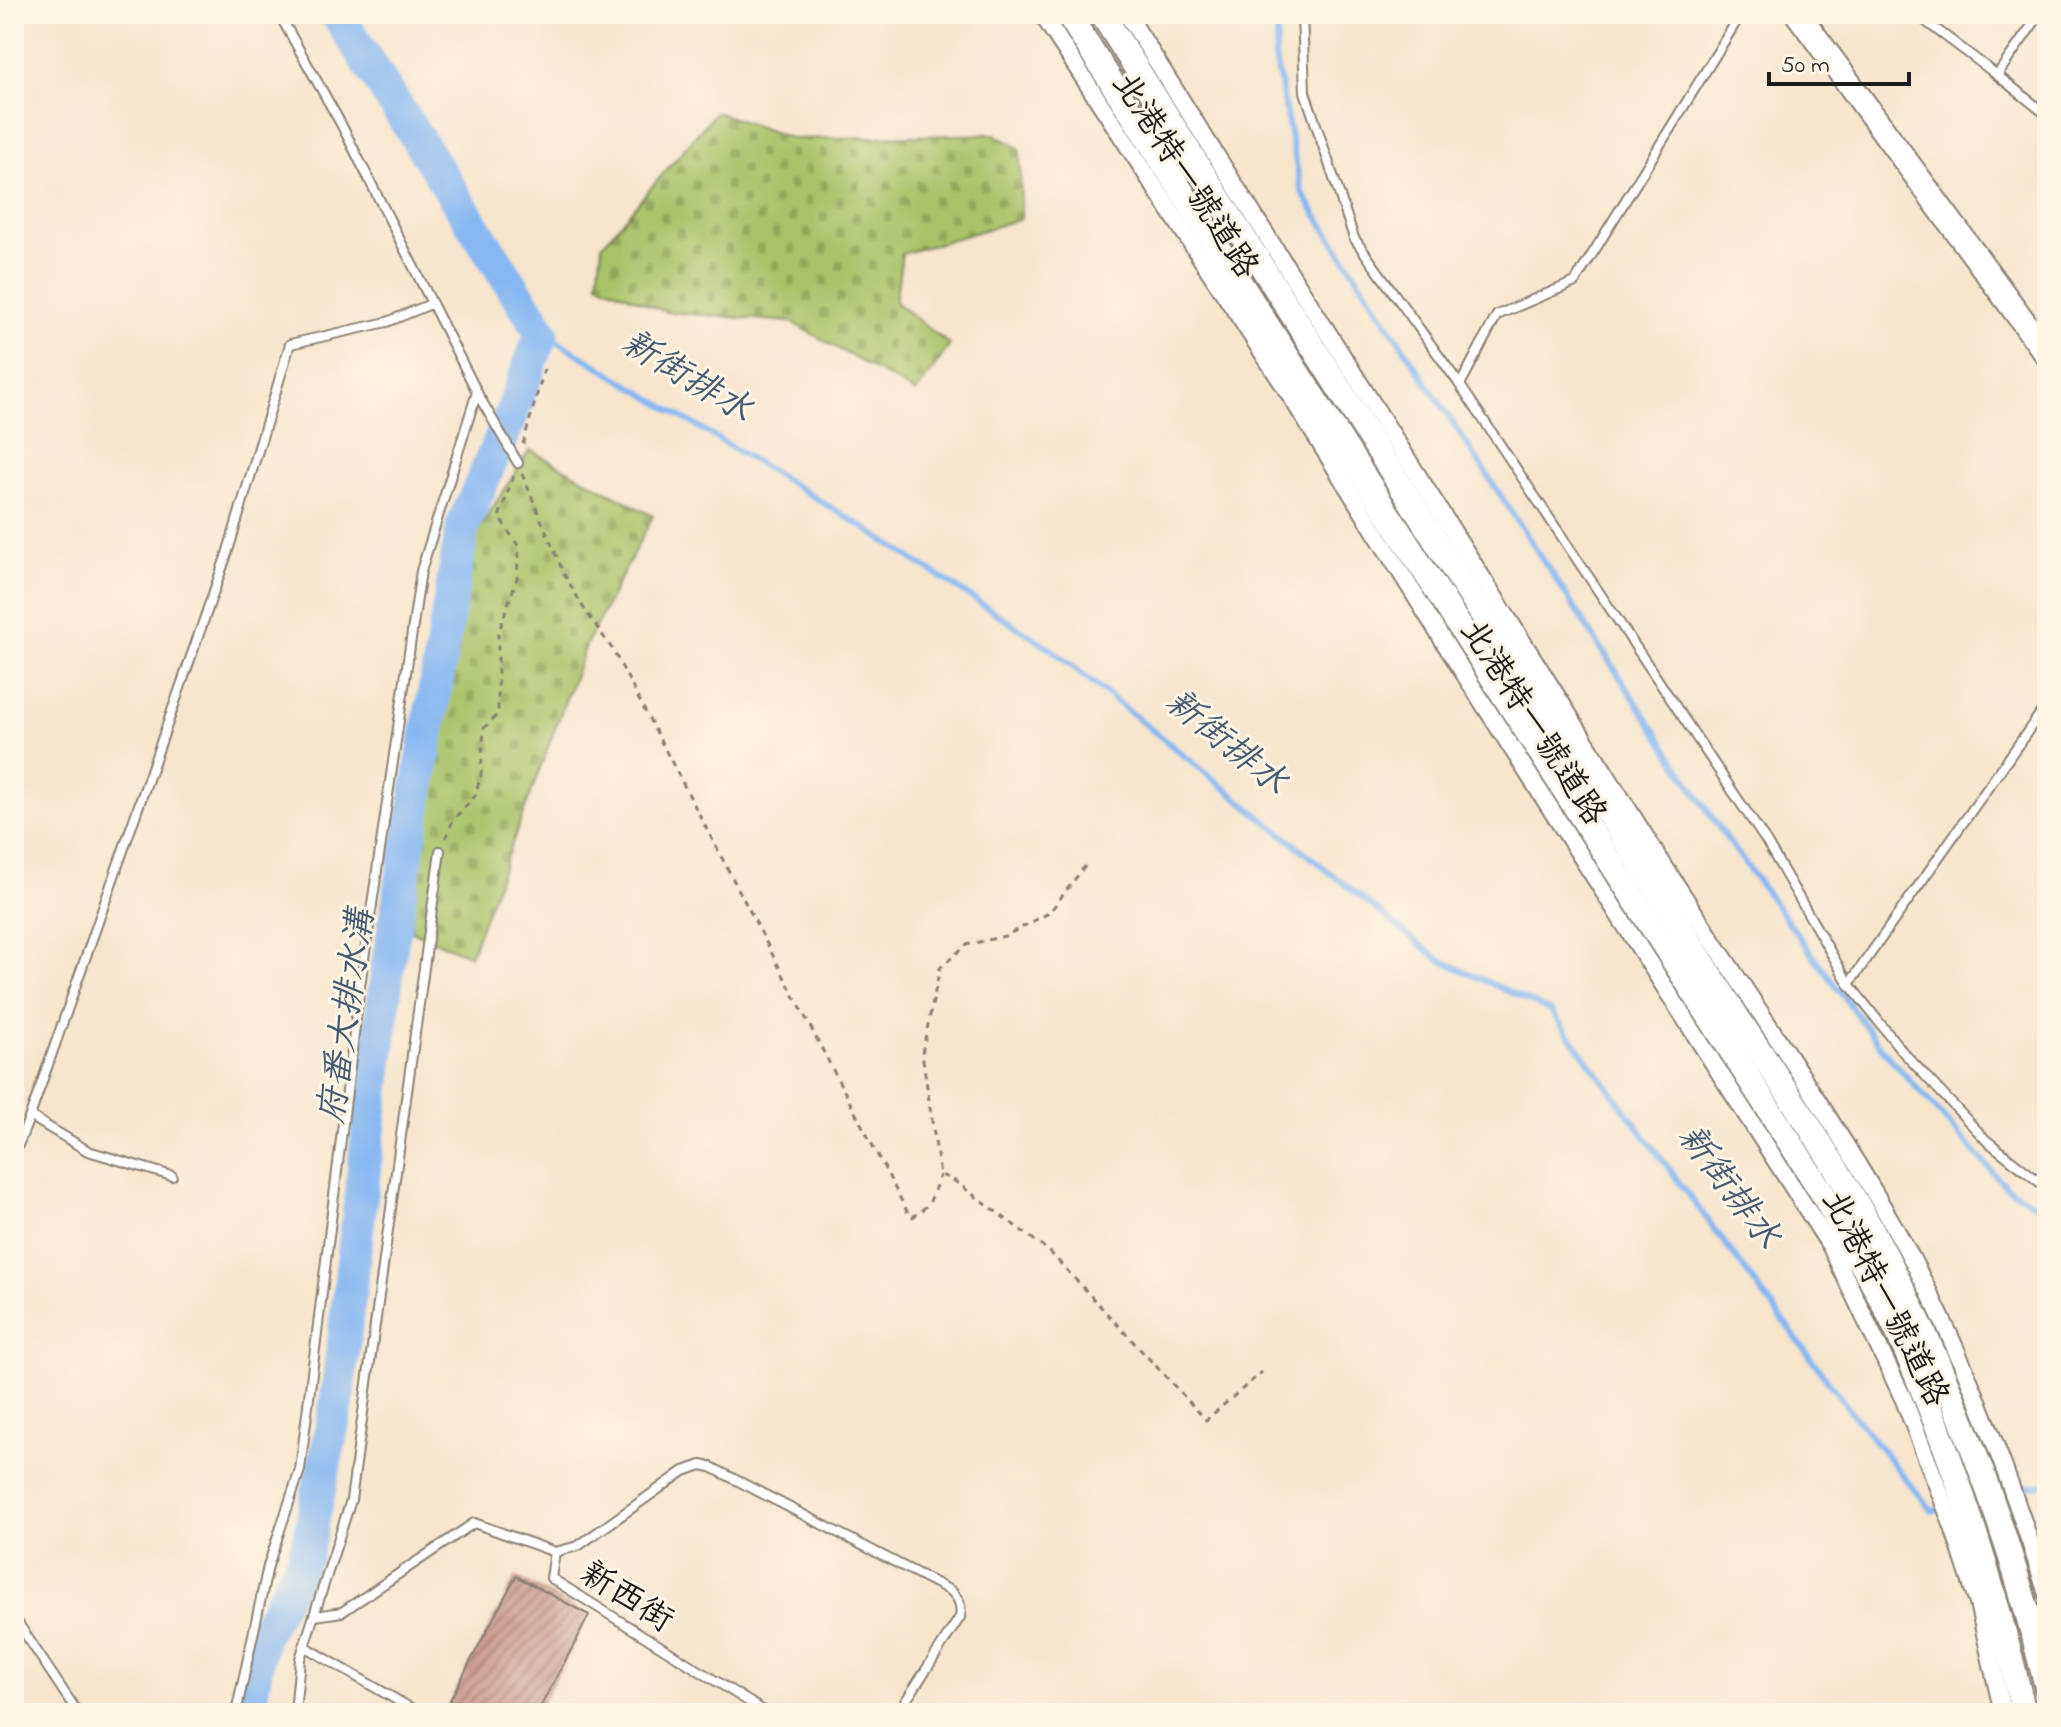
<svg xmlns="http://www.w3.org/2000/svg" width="2061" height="1727" font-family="'Indie Flower','LXGW WenKai TC',sans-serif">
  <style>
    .cemetery { fill: url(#cemetery-stones); stroke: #626f42; stroke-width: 2 }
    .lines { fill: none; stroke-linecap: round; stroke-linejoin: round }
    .stream { stroke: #86b7f2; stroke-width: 6 }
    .river { stroke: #86b7f2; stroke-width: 34 }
    .building { fill: url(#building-hatch) }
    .lane-casing { stroke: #8a8074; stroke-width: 12 }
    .street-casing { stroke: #8a8074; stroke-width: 20 }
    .secondary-casing { stroke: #8a8074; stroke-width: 28 }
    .path { stroke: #8a8074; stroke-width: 3; stroke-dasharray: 6 6; stroke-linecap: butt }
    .lane { stroke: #fff; stroke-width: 8 }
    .street { stroke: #fff; stroke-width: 16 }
    .secondary { stroke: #fff; stroke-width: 24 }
    .labels { text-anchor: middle; stroke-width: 6; stroke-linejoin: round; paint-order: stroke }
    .street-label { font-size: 34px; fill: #1c1c1c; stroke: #fcf5e5 }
    .water-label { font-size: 36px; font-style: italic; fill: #465a72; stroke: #fcf5e5 }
  </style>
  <defs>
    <pattern id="cemetery-stones" width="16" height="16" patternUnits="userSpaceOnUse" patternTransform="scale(2)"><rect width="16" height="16" fill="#a9c267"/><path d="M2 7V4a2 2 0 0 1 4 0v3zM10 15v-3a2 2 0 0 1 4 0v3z" fill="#91a659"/></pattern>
    <pattern id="building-hatch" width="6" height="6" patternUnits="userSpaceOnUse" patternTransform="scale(2)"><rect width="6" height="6" fill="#ca9889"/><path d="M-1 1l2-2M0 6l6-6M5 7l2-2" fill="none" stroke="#a37b6f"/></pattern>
  </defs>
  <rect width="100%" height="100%" fill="#fcf5e5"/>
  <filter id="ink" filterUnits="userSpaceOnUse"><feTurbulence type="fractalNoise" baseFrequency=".0125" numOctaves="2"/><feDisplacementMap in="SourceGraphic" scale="16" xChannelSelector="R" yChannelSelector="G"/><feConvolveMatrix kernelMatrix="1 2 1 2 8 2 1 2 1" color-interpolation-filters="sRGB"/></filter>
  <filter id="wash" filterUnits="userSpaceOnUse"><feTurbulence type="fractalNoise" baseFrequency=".006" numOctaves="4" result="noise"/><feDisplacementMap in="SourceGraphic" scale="32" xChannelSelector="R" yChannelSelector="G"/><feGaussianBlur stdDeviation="1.8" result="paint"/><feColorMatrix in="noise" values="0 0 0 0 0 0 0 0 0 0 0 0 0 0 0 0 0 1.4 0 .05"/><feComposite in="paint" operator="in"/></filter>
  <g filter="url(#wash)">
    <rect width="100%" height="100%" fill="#f7e5cc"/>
    <g class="cemetery">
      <path d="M716 112 793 139 995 134 1020 149 1021 219 902 254 895 302 950 345 916 393 791 322 666 312 598 283 602 245Z"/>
      <path d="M530 450 653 516 587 643 470 956 411 931 421 819 473 538Z"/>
    </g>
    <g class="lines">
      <g class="stream">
        <path d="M1279 14 1275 58 1302 193 1721 831 1883 1050 2006 1187 2047 1211"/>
        <path d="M542 332 863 527 1051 649 1438 959 1551 1011 1852 1413 1932 1511 1943 1508"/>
        <path d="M2015 1487 2047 1485"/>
      </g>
      <path class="river" d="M248 1713 261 1638 305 1557 336 1408 388 965 463 525 510 418 542 332 337 14"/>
    </g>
    <g id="blocks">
      <path class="building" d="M516 1576 589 1615 577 1639 537 1713H443Z"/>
    </g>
  </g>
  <g filter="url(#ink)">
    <use href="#blocks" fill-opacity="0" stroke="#8a8074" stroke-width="2"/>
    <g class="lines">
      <defs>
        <g id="lane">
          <path d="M1302 14 1305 92 1354 238 1460 385 1766 841 1849 984 1902 1051 1986 1140 2047 1188"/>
          <path d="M1916 14 1997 75"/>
          <path d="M2040 14 1997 75 2047 115"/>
          <path d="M1460 385 1497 315 1575 282 1741 14"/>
          <path d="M477 393 518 463"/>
          <path d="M1849 984 2047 704"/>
          <path d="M30 1116 88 1151 172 1176"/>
          <path d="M14 1155 30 1116 227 554 290 344 387 322 431 304"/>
          <path d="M555 1552 578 1546 684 1471 701 1465 711 1467 951 1591C959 1599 962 1606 960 1617L898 1713"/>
          <path d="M315 1616 342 1612 474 1523 555 1552 551 1578 767 1713"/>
          <path d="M14 1617 78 1713"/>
          <path d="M304 1646 419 1713"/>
          <path d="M236 1713 268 1566 300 1470 360 986 421 571 477 392 341 124 279 14"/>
          <path d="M295 1713 300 1659 351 1500 440 851"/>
        </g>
        <g id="street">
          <path d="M1042 14 1285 387 1449 650 1831 1247 1904 1400 1952 1524 1978 1603 2003 1713"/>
          <path d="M1127 14C1299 287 1471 560 1643 833 1724 962 1814 1087 1891 1221 1958 1338 2006 1465 2047 1594"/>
        </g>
        <g id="secondary">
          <path d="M1068 14 1823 1194C1846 1237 1872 1279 1893 1322 1951 1447 1993 1578 2024 1713"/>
          <path d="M1102 14 1739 1020C1785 1089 1832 1158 1872 1230 1951 1374 2008 1528 2047 1687"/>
          <path d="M1798 14 2047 354"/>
        </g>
      </defs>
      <use href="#lane" class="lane-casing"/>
      <use href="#street" class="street-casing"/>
      <use href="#secondary" class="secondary-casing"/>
      <g class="path">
        <path d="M523 444 545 366"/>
        <path d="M522 474 564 574 583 607 613 650 909 1215 913 1217 929 1204 940 1175"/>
        <path d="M446 838 453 820 475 796 481 775 484 728 498 714V634L517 578 519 547 499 517 514 475"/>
        <path d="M1085 866 1049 913 1005 936 966 945 940 968 922 1053 940 1175 952 1179 1049 1251 1206 1420 1262 1372"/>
      </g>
      <use href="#lane" class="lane"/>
      <use href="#street" class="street"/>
      <use href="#secondary" class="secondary"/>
    </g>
  </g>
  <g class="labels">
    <g class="street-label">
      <text transform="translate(1187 174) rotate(57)" y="12">北港特一號道路</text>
      <text transform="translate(1535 721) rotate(57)" y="12">北港特一號道路</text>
      <text transform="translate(1887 1297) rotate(63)" y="12">北港特一號道路</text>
      <text transform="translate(628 1595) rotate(32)" y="12">新西街</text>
    </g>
    <g class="water-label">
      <text transform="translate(688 374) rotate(31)" y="13">新街排水</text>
      <text transform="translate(1228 740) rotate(39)" y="13">新街排水</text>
      <text transform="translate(344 1016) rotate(-82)" y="13">府番大排水溝</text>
      <text transform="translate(1731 1185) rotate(53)" y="13">新街排水</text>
    </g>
  </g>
  <rect width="2061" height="1727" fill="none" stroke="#fcf5e5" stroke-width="48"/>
  <path d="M1769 72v12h140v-12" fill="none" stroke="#1c1c1c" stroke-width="4"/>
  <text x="1781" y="72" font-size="24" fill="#1c1c1c" stroke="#fcf5e5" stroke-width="6" paint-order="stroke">50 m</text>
</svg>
